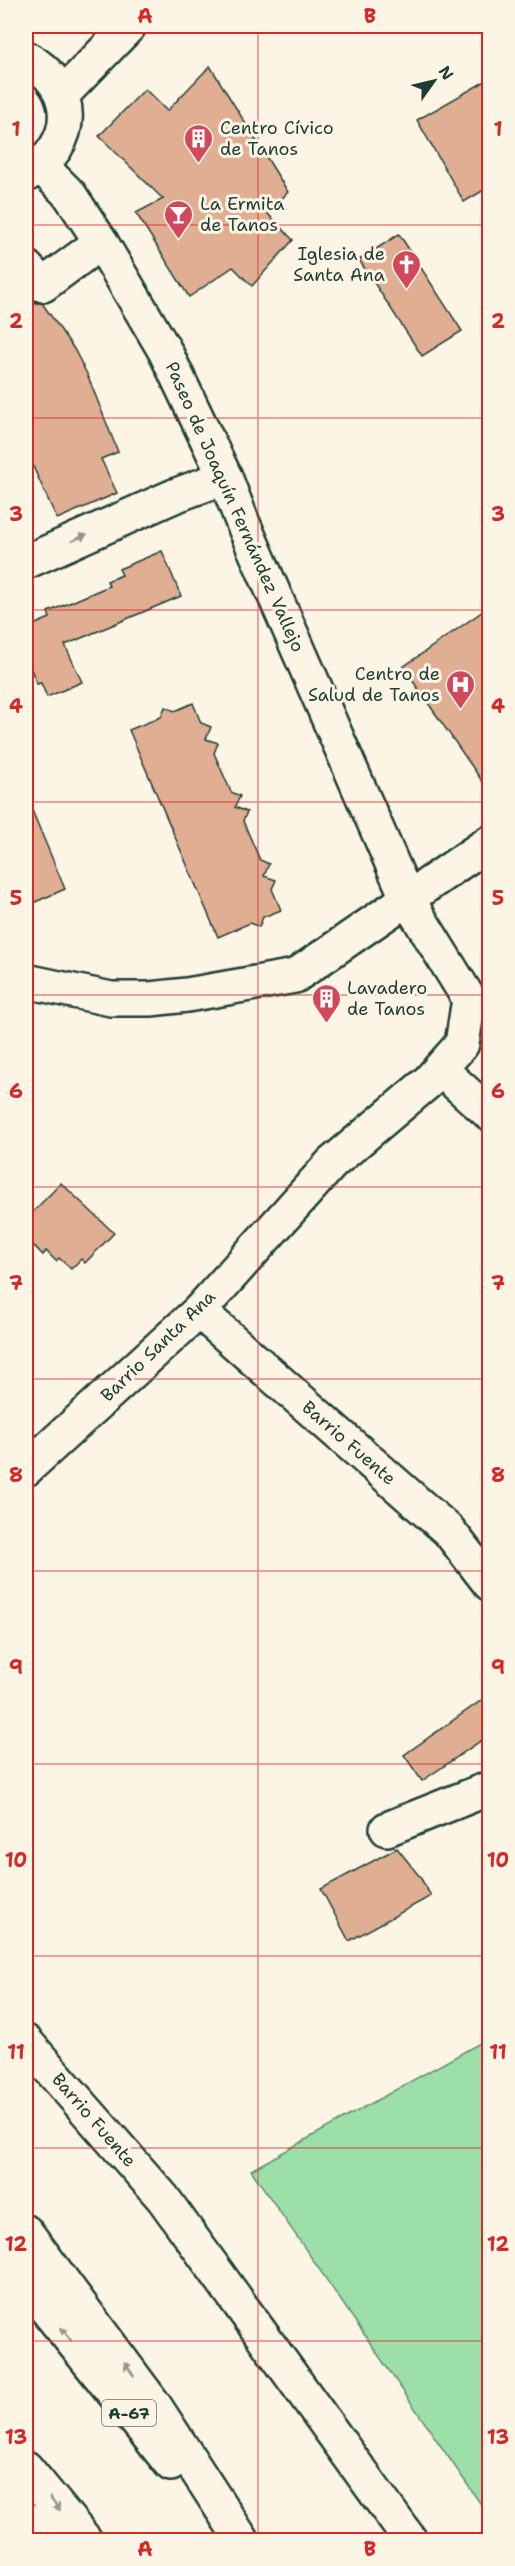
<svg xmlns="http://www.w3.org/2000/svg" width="515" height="2566" font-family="'Shantell Sans',sans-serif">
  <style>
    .green { fill: #9ddfa9; stroke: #5e8e6e; stroke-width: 1.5 }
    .building { fill: #e0ae92; stroke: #1f3d34; stroke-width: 1.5 }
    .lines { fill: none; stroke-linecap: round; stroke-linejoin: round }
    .minor-casing { stroke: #1f3d34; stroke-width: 38 }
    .highway-casing { stroke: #1f3d34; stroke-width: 38 }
    .minor { stroke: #fcf5e5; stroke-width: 33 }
    .highway { stroke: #fcf5e5; stroke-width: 33 }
    .oneway { fill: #8e998c }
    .grid { fill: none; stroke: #d62828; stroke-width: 1.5; stroke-opacity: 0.55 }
    .labels { text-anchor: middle; stroke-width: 6; stroke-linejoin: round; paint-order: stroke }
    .shield { fill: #fcf5e5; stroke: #617469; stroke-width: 1.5 }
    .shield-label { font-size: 16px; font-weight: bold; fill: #1f3d34 }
    .poi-label { font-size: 18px; fill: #1f3d34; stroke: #fcf5e5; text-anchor: start }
    .street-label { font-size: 18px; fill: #1f3d34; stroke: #fcf5e5 }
    .neatline { fill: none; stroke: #d62828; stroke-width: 2 }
    .grid-label { font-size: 20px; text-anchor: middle; font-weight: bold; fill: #d62828 }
  </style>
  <rect width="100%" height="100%" fill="#fcf5e5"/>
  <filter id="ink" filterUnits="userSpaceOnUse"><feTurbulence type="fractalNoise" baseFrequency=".0167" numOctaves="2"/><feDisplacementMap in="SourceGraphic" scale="12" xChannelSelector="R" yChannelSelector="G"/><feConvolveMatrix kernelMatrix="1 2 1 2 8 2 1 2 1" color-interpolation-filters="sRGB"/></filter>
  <g filter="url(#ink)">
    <path class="green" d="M489 2038V2516L251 2170Z"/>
    <g class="building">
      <path d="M210 66 288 192 268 214 293 240 252 286 233 267 189 297 136 213 163 199 99 136 145 89 167 111Z"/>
      <path d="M489 79V187L464 202 417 120Z"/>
      <path d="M399 234 462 331 422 356 359 260Z"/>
      <path d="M26 294 36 303H42L74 349 87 374 118 452 101 459 117 493 57 519 26 451Z"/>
      <path d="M162 551 181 596 65 645 82 682 47 697 41 683 37 684 26 657V628L50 618 48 612 109 586 107 581 122 575 119 569Z"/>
      <path d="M489 607V791L403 667Z"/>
      <path d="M193 703 201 723 211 727 206 739 218 743 214 753 231 792 240 796 235 807 247 812 243 821 260 860 269 864 264 876 276 880 272 889 281 910 263 917 259 927 250 923 218 937 129 730 161 717 165 707 175 711Z"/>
      <path d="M26 796 65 889 26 906Z"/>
      <path d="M61 1183 114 1233 85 1263 81 1259 71 1269 59 1258 56 1261 46 1251 43 1255 26 1238V1219Z"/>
      <path d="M489 1695V1735L422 1781 404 1755Z"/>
      <path d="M397 1848 420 1877 431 1896 349 1941 321 1889Z"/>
    </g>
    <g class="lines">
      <defs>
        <g id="minor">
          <path d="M26 58C79 87 78 145 26 175"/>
          <path d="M62 95 129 26"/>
          <path d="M26 267 43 285 101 242"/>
          <path d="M26 562 174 496 225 477"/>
          <path d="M26 981 111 999H150L187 995 295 976 490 842"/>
          <path d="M440 1069 490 1114"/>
          <path d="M199 1311 449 1531 490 1584"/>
          <path d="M26 1469 199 1311 332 1163 428 1082 462 1044 469 999 408 900 242 521 225 477 165 351 101 242 70 195 41 166"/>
          <path d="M387 1829 490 1788"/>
          <path d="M26 2042 163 2198 410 2540"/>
        </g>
        <g id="highway">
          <path d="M26 2232 153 2403 242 2540"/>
          <path d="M26 2284 171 2464"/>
          <path d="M26 2468 85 2540"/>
          <path d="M26 2519 43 2540"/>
        </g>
      </defs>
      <use href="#minor" class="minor-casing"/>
      <use href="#highway" class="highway-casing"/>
      <use href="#minor" class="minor"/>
      <use href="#highway" class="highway"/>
    </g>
    <defs><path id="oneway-solid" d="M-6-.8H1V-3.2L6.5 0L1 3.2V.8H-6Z" transform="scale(1.5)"/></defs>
    <g class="oneway">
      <use href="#oneway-solid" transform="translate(79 538) rotate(-23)"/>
      <use href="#oneway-solid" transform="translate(66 2334) rotate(-129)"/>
      <use href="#oneway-solid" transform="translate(129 2369) rotate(-126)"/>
      <use href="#oneway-solid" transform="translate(55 2504) rotate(51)"/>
    </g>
  </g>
  <path class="grid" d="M258 26V2540M26 225H490M26 418H490M26 610H490M26 802H490M26 995H490M26 1187H490M26 1379H490M26 1571H490M26 1764H490M26 1956H490M26 2148H490M26 2341H490"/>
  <defs>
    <symbol id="building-pin" viewBox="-11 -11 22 30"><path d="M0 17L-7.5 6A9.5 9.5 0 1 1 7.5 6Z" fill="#d1495b" stroke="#fcf5e5"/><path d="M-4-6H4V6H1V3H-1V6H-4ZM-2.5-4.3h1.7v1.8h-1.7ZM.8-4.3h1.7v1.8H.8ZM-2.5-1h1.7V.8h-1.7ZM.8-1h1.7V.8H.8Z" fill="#fff"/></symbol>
    <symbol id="bar-pin" viewBox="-11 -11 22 30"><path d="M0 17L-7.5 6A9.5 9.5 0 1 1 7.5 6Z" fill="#d1495b" stroke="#fcf5e5"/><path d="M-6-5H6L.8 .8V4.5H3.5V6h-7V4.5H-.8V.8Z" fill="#fff"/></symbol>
    <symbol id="church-pin" viewBox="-11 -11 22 30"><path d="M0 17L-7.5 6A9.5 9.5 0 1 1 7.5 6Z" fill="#d1495b" stroke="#fcf5e5"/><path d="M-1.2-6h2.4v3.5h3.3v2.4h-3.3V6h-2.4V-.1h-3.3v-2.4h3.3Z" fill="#fff"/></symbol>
    <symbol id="hospital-pin" viewBox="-11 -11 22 30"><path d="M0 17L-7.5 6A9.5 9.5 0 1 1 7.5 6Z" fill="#d1495b" stroke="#fcf5e5"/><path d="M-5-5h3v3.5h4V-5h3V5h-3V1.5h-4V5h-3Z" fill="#fff"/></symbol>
  </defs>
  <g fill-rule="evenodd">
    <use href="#building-pin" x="182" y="122" width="33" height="45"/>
    <use href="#bar-pin" x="162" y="198" width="33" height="45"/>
    <use href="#church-pin" x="390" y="248" width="33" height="45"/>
    <use href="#hospital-pin" x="444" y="668" width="33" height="45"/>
    <use href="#building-pin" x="310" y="982" width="33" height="45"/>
  </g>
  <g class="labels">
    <rect class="shield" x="102" y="2400" width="54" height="26" rx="4.5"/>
    <g class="shield-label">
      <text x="129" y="2419">A-67</text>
    </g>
    <g class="poi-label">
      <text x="220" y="134">Centro Cívico<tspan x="220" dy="21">de Tanos</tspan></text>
      <text x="200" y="210">La Ermita<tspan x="200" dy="21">de Tanos</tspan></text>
      <text x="385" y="260" text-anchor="end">Iglesia de<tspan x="385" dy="21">Santa Ana</tspan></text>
      <text x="440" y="680" text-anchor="end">Centro de<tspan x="440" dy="21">Salud de Tanos</tspan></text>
      <text x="347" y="994">Lavadero<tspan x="347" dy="21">de Tanos</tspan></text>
    </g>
    <g class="street-label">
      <text transform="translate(235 507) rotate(66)" y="6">Paseo de Joaquín Fernández Vallejo</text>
      <text transform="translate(158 1346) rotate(-44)" y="6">Barrio Santa Ana</text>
      <text transform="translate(349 1443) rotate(41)" y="6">Barrio Fuente</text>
      <text transform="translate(94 2120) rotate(49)" y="6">Barrio Fuente</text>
    </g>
  </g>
  <rect width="515" height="2566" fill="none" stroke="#fcf5e5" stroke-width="66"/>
  <g transform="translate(434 81) rotate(56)" stroke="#fcf5e5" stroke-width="4.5" paint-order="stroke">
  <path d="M0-4.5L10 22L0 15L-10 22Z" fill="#1f3d34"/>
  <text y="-9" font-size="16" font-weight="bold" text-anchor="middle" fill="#1f3d34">N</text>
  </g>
  <rect x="33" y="33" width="449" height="2500" class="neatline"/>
  <g class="grid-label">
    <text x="145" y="23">A</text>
    <text x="370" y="23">B</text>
    <text x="16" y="136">1</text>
    <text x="498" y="136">1</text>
    <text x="16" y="328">2</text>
    <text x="498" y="328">2</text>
    <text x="16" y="521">3</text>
    <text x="498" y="521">3</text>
    <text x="16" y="713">4</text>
    <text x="498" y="713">4</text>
    <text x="16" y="905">5</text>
    <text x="498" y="905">5</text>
    <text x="16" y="1098">6</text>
    <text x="498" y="1098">6</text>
    <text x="16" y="1290">7</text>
    <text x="498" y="1290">7</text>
    <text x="16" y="1482">8</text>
    <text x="498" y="1482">8</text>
    <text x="16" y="1674">9</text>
    <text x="498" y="1674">9</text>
    <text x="16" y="1867">10</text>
    <text x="498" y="1867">10</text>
    <text x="16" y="2059">11</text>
    <text x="498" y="2059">11</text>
    <text x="16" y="2251">12</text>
    <text x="498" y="2251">12</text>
    <text x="16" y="2444">13</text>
    <text x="498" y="2444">13</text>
    <text x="145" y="2556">A</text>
    <text x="370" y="2556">B</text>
  </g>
</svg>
